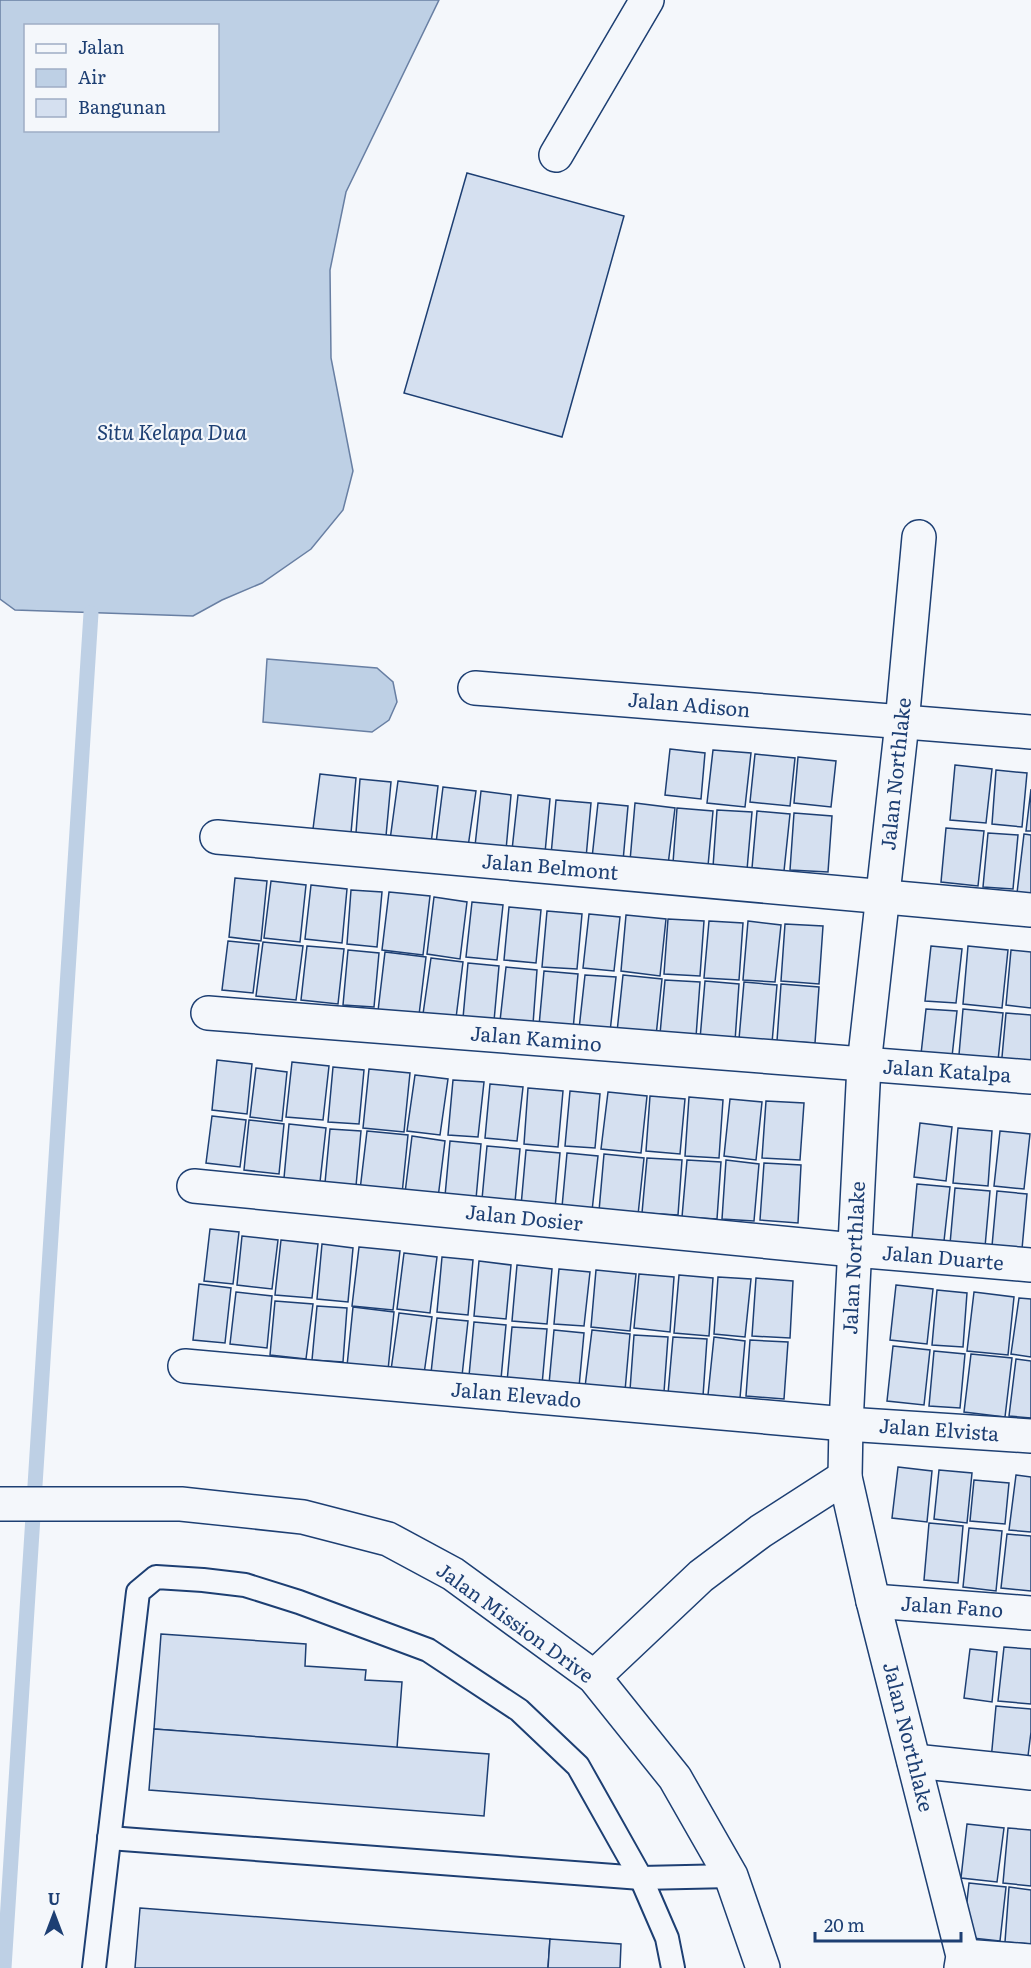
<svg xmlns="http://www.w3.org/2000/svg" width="1031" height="1968" font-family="Literata,serif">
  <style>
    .water { fill: #bed0e5; stroke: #687fa3; stroke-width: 1.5; fill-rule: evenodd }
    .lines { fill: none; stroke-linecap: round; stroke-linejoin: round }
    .stream { stroke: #bed0e5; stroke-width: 15 }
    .building { fill: #d5e0f0; stroke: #1d3f73; stroke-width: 1.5 }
    .lane-casing { stroke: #1d3f73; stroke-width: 26 }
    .street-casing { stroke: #1d3f73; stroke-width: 36 }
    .secondary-casing { stroke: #1d3f73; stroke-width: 36 }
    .lane { stroke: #f4f7fb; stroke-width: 22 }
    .street { stroke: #f4f7fb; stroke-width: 33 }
    .secondary { stroke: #f4f7fb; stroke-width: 33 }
    .labels { text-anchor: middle; stroke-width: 4.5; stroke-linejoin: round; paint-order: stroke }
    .street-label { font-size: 20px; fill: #1d3f73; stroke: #f4f7fb }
    .water-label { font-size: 21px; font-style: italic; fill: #1d3f73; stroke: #f4f7fb }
  </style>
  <rect width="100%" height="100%" fill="#f4f7fb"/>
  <g class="water">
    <path d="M0 0H439L346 192 330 270 331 358 353 471 343 510 311 549 262 583 222 600 193 616 15 610 0 599ZM26 26H218V130H26Z"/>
    <path d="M267 659 377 668 393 682 397 702 389 720 372 732 263 722Z"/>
  </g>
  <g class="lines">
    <path class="stream" d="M4 1968 91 613"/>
  </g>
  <g class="building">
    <path d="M467 173 624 216 562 437 404 393Z"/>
    <path d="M670 749 705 753 701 799 665 795Z"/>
    <path d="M713 750 751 753 745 807 707 803Z"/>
    <path d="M755 754 795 758 790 806 750 802Z"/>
    <path d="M798 757 836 761 831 807 794 803Z"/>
    <path d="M955 765 992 769 986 823 950 820Z"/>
    <path d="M996 770 1027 773 1022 827 992 824Z"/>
    <path d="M320 774 356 778 351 833 313 829Z"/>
    <path d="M360 779 391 782 386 836 356 833Z"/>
    <path d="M398 781 438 786 431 844 390 840Z"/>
    <path d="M443 787 476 791 468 847 436 843Z"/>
    <path d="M1031 789V831H1026Z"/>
    <path d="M481 791 511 795 506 850 475 846Z"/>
    <path d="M518 795 550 799 545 853 512 850Z"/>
    <path d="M556 800 591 803 586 858 551 855Z"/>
    <path d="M598 803 628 806 623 861 592 858Z"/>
    <path d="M635 803 675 808 668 865 630 861Z"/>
    <path d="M677 808 713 811 708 866 673 863Z"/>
    <path d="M717 810 752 812 747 870 713 867Z"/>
    <path d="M757 811 790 814 784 871 752 868Z"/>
    <path d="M794 813 832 816 828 872 790 870Z"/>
    <path d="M946 828 984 831 978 886 941 882Z"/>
    <path d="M988 833 1018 835 1013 889 983 887Z"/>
    <path d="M1024 834 1031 835V894L1017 893Z"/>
    <path d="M235 878 267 881 261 941 229 937Z"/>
    <path d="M271 881 306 885 300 942 264 938Z"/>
    <path d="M311 885 347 889 342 943 305 939Z"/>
    <path d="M351 890 382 892 377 947 347 944Z"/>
    <path d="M389 892 430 896 423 955 382 950Z"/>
    <path d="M434 897 467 902 460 959 427 954Z"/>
    <path d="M472 902 503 905 497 960 466 957Z"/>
    <path d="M509 907 541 910 536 963 504 960Z"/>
    <path d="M547 911 582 914 577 969 542 967Z"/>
    <path d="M589 914 620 917 614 971 583 968Z"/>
    <path d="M626 915 666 919 660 976 621 971Z"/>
    <path d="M668 919 704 921 700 976 664 974Z"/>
    <path d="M709 921 743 923 739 980 704 978Z"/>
    <path d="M748 921 781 925 775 982 743 980Z"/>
    <path d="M785 924 823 926 819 984 781 981Z"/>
    <path d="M228 941 259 944 253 993 222 990Z"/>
    <path d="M263 942 303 946 296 1000 256 996Z"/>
    <path d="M307 946 344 949 338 1004 301 1000Z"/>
    <path d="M931 946 962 949 956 1003 925 1001Z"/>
    <path d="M968 946 1008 950 1002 1008 963 1004Z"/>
    <path d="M348 950 379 953 374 1007 343 1005Z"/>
    <path d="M1011 950 1031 952V1008L1006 1005Z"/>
    <path d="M385 952 426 957 419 1015 378 1011Z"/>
    <path d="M431 958 463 962 456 1018 423 1014Z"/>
    <path d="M468 963 499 966 494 1021 463 1018Z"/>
    <path d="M506 967 537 970 533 1024 500 1021Z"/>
    <path d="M544 971 578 974 573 1030 539 1026Z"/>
    <path d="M585 975 616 977 610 1032 579 1029Z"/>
    <path d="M623 975 662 979 656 1036 617 1032Z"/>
    <path d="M665 980 700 982 696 1037 660 1034Z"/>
    <path d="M705 981 739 984 735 1041 700 1039Z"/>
    <path d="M744 982 777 985 772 1043 739 1039Z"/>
    <path d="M781 984 819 987 815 1043 777 1041Z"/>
    <path d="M926 1009 957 1011 951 1066 920 1063Z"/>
    <path d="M963 1009 1003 1013 997 1070 958 1066Z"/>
    <path d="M1006 1013 1031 1015V1070L1001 1068Z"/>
    <path d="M217 1060 252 1064 247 1114 212 1110Z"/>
    <path d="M292 1062 329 1066 323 1120 286 1117Z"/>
    <path d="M333 1067 364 1070 359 1124 328 1122Z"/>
    <path d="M256 1068 287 1072 282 1121 250 1117Z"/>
    <path d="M369 1069 410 1073 404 1132 363 1128Z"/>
    <path d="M415 1075 448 1079 440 1135 407 1131Z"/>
    <path d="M453 1080 484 1082 478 1137 448 1135Z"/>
    <path d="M490 1084 523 1087 517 1141 485 1138Z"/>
    <path d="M528 1088 563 1091 558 1147 524 1144Z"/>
    <path d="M570 1091 600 1094 595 1148 565 1146Z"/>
    <path d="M608 1092 647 1096 641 1153 601 1149Z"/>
    <path d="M650 1096 685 1099 680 1154 646 1151Z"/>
    <path d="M689 1097 723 1100 719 1158 685 1156Z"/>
    <path d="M730 1099 762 1102 756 1160 724 1156Z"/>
    <path d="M766 1101 804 1103 800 1160 762 1158Z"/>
    <path d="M212 1116 246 1120 240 1167 206 1163Z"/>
    <path d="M249 1120 284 1124 279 1174 244 1170Z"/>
    <path d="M920 1123 952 1127 946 1181 914 1177Z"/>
    <path d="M289 1124 326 1128 320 1182 284 1178Z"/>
    <path d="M958 1128 992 1131 988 1186 953 1183Z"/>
    <path d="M330 1129 361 1131 356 1186 325 1183Z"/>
    <path d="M367 1131 408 1135 402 1194 360 1190Z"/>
    <path d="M1000 1131 1030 1134 1024 1189 994 1186Z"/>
    <path d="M412 1136 445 1141 438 1198 405 1193Z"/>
    <path d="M450 1141 481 1144 476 1199 445 1196Z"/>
    <path d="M487 1146 520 1149 515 1202 482 1199Z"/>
    <path d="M526 1150 560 1153 555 1208 521 1206Z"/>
    <path d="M567 1153 598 1156 592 1211 562 1207Z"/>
    <path d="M604 1154 644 1158 638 1215 599 1211Z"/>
    <path d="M647 1158 682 1160 678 1215 642 1213Z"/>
    <path d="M687 1160 721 1162 717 1219 682 1217Z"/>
    <path d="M726 1160 759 1164 754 1221 722 1219Z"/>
    <path d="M764 1163 801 1165 798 1223 760 1220Z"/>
    <path d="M917 1184 950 1187 944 1241 912 1238Z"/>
    <path d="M955 1188 990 1191 985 1247 950 1244Z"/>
    <path d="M997 1191 1027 1194 1022 1249 992 1246Z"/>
    <path d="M210 1229 239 1232 233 1284 204 1281Z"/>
    <path d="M242 1236 278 1240 272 1289 237 1285Z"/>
    <path d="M281 1240 318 1244 312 1298 275 1295Z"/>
    <path d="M322 1244 353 1248 348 1302 317 1299Z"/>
    <path d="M359 1247 400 1251 393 1310 352 1306Z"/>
    <path d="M404 1253 437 1257 430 1313 397 1309Z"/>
    <path d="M442 1257 473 1260 468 1315 437 1312Z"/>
    <path d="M479 1261 511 1265 506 1319 474 1316Z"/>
    <path d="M517 1265 552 1269 547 1324 512 1321Z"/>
    <path d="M559 1269 590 1272 584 1326 554 1324Z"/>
    <path d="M596 1270 636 1274 630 1331 591 1327Z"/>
    <path d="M639 1274 674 1277 670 1332 634 1328Z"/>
    <path d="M679 1275 713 1278 709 1336 674 1333Z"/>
    <path d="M718 1277 751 1279 745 1337 714 1334Z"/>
    <path d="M756 1278 793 1281 790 1338 752 1336Z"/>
    <path d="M199 1284 231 1288 225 1343 193 1340Z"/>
    <path d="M896 1285 933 1289 927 1344 890 1340Z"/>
    <path d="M937 1290 967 1293 963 1347 932 1345Z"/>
    <path d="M236 1292 272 1296 267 1348 230 1344Z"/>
    <path d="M974 1292 1014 1297 1008 1355 967 1351Z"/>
    <path d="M1019 1298 1031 1299V1357L1011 1354Z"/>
    <path d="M275 1301 313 1304 306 1359 270 1355Z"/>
    <path d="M317 1306 347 1308 343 1362 312 1360Z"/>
    <path d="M353 1307 394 1312 388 1370 347 1366Z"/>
    <path d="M399 1313 432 1317 424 1374 391 1370Z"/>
    <path d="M437 1318 468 1321 462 1376 431 1373Z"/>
    <path d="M474 1322 506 1325 501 1379 469 1376Z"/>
    <path d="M512 1327 547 1329 542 1385 507 1382Z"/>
    <path d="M554 1330 584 1333 579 1387 549 1384Z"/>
    <path d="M592 1330 630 1334 625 1391 585 1387Z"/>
    <path d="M634 1335 668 1337 664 1392 630 1390Z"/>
    <path d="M673 1337 707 1339 703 1396 668 1394Z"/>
    <path d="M714 1337 745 1341 740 1398 708 1395Z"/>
    <path d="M750 1340 788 1342 784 1399 746 1396Z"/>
    <path d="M893 1346 930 1350 924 1405 887 1401Z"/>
    <path d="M934 1351 965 1354 960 1408 929 1406Z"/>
    <path d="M971 1354 1012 1358 1005 1417 964 1412Z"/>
    <path d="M1016 1359 1031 1361V1418L1009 1416Z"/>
    <path d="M898 1467 932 1471 927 1522 892 1518Z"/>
    <path d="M939 1470 972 1473 967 1523 934 1519Z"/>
    <path d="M1016 1475 1031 1477V1532L1009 1530Z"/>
    <path d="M974 1480 1009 1483 1005 1524 970 1521Z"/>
    <path d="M929 1523 963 1526 958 1583 924 1580Z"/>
    <path d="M969 1528 1002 1531 996 1591 963 1587Z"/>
    <path d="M1007 1534 1031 1536V1591L1001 1588Z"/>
    <path d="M161 1634 306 1644 305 1666 366 1670 365 1680 402 1682 397 1748 154 1729Z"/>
    <path d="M1004 1647 1031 1649V1704L998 1701Z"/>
    <path d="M970 1649 997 1652 992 1702 964 1698Z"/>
    <path d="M996 1706 1031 1709V1732L1027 1764 991 1760Z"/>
    <path d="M154 1729 489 1754 484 1816 149 1790Z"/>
    <path d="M967 1824 1004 1828 997 1882 961 1878Z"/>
    <path d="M1008 1828 1031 1830V1886L1003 1883Z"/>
    <path d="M969 1883 1006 1887 1000 1941 963 1937Z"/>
    <path d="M1009 1887 1031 1890V1944L1005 1942Z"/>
    <path d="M140 1908 550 1939 548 1968H135Z"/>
    <path d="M550 1939 621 1944 620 1968H548Z"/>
  </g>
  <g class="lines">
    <defs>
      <g id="lane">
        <path d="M109 1838 641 1878 731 1876"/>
        <path d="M94 1968 138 1592 156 1577 203 1580 245 1585 299 1602 428 1650 519 1710 578 1766 641 1878 667 1938 673 1968"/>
      </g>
      <g id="street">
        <path d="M556 155 647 0"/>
        <path d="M919 537 902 723 864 1065 846 1424 845 1477 873 1601 963 1956 961 1968"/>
        <path d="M475 688 1031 732"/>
        <path d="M217 837 1031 910"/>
        <path d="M208 1013 1031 1077"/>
        <path d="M194 1186 854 1250 1031 1265"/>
        <path d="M185 1366 846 1424 1031 1436"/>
        <path d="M873 1601 1031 1613"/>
        <path d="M594 1677 701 1576 761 1531 845 1477"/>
        <path d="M914 1761 1031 1773"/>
        <path d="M963 1956 1031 1961"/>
      </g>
      <path id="secondary" d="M0 1504H181L303 1517 388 1539 453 1574 594 1677 675 1778 731 1876 763 1968"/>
    </defs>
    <use href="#lane" class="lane-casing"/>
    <use href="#street" class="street-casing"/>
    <use href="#secondary" class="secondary-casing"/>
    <use href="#lane" class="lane"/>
    <use href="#street" class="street"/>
    <use href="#secondary" class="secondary"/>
  </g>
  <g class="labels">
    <g class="street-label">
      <text transform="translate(689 705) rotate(5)" y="7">Jalan Adison</text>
      <text transform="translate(896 774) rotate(-84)" y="7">Jalan Northlake</text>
      <text transform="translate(550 867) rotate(5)" y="7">Jalan Belmont</text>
      <text transform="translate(536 1039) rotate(5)" y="7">Jalan Kamino</text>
      <text transform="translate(947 1071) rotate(4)" y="7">Jalan Katalpa</text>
      <text transform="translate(524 1218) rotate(6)" y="7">Jalan Dosier</text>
      <text transform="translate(854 1258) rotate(-87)" y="7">Jalan Northlake</text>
      <text transform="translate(943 1258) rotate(5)" y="7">Jalan Duarte</text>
      <text transform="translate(516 1395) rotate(5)" y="7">Jalan Elevado</text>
      <text transform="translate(939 1430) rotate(4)" y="7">Jalan Elvista</text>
      <text transform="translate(952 1607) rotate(4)" y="7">Jalan Fano</text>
      <text transform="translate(515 1623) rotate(36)" y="7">Jalan Mission Drive</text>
      <text transform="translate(908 1737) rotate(76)" y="7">Jalan Northlake</text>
    </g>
    <g class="water-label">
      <text x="172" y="440">Situ Kelapa Dua</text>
    </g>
  </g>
  <rect x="24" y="24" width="195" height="108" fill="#f4f7fb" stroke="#9eadc5" stroke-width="1.5"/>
  <rect x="36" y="44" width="30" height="9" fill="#f4f7fb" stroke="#9eadc5" stroke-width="1.5"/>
  <text x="78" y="54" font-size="18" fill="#1d3f73">Jalan</text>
  <rect x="36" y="69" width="30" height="18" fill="#bed0e5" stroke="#9eadc5" stroke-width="1.5"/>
  <text x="78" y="84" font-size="18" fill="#1d3f73">Air</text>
  <rect x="36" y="99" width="30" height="18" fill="#d5e0f0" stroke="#9eadc5" stroke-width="1.5"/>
  <text x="78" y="114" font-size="18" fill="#1d3f73">Bangunan</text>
  <g transform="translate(54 1914)" stroke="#f4f7fb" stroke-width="4.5" paint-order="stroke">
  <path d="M0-4.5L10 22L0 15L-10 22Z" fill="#1d3f73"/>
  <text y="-9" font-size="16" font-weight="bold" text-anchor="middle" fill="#1d3f73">U</text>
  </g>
  <path d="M815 1932v9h146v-9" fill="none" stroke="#1d3f73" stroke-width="3"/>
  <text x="824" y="1932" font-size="18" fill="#1d3f73" stroke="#f4f7fb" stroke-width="4.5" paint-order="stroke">20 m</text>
</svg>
